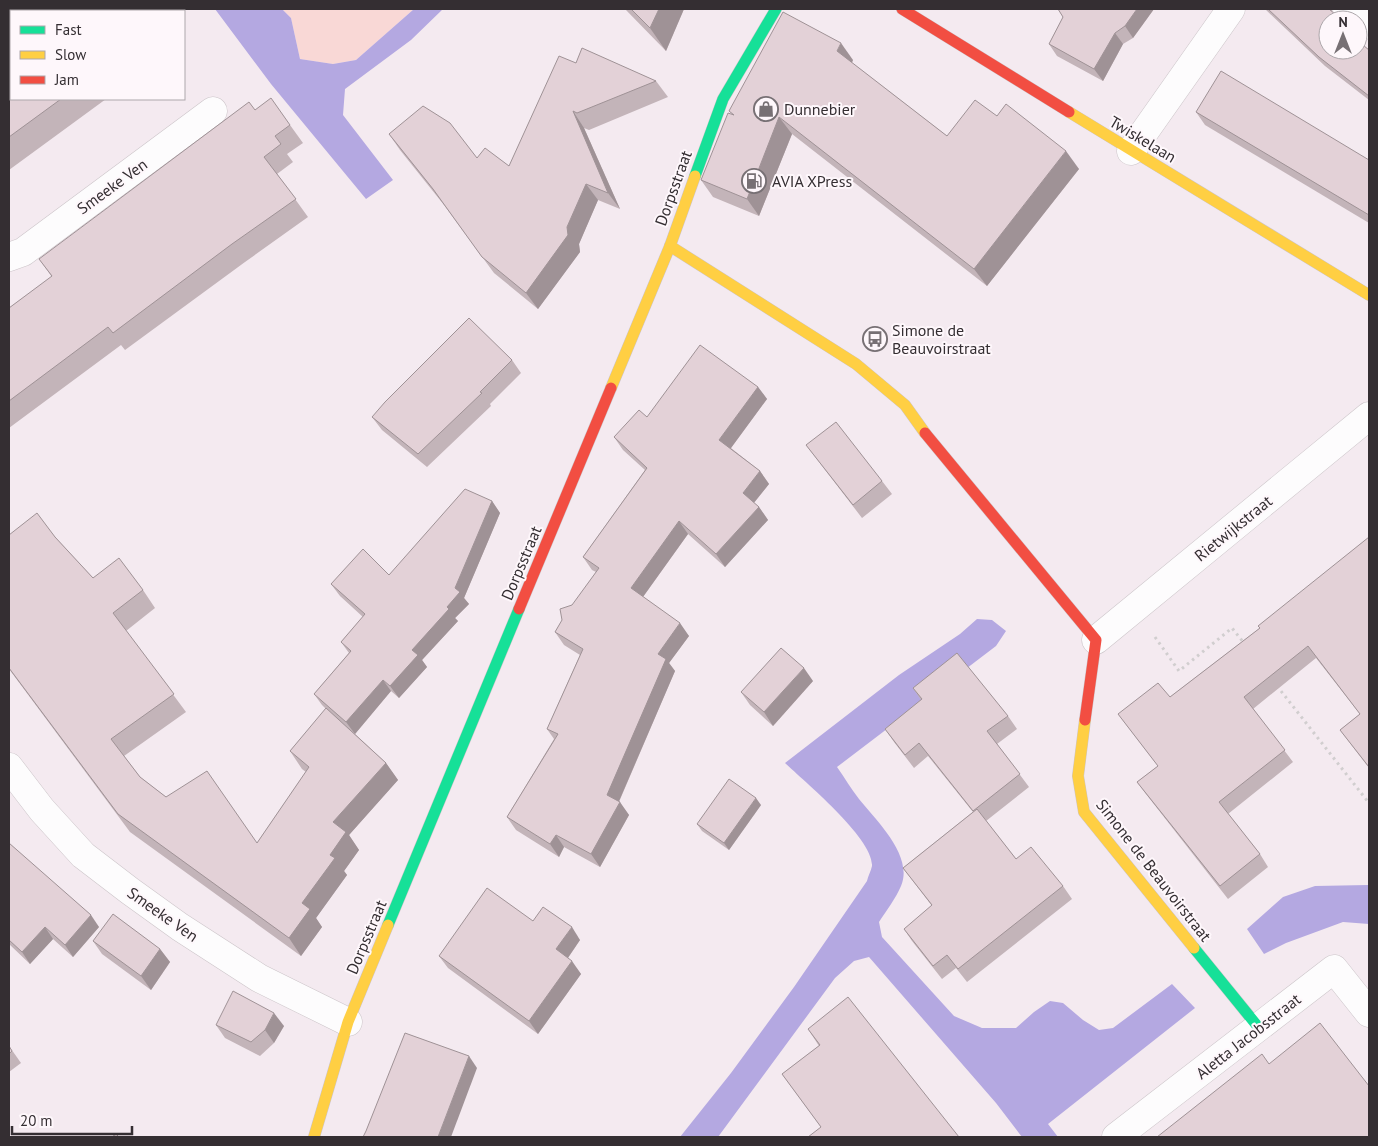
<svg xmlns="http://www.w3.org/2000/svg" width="1378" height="1146" font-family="'PT Sans',sans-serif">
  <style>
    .green { fill: #f9d8d6 }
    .water { fill: #b4a8e1 }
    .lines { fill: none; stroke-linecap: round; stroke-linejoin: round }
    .street-casing { stroke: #ccc5c9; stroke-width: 29 }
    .fast-casing { stroke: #ccc5c9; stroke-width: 12 }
    .slow-casing { stroke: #ccc5c9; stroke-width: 12 }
    .jam-casing { stroke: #ccc5c9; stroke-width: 12 }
    .path { stroke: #d1cecf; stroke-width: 3; stroke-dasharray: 2.5 4; stroke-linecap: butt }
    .street { stroke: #fdfcfd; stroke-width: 28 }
    .fast { stroke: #16e098; stroke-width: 11 }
    .slow { stroke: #ffcf43; stroke-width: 11 }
    .jam { stroke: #f24e42; stroke-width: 11 }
    .wall { fill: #c3b4b9 }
    .shaded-wall { fill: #9f9296 }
    .building { fill: #e3d1d7; stroke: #9f9296 }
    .labels { text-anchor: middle; stroke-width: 4; stroke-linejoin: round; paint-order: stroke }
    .poi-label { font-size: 16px; fill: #342e32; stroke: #fef7fb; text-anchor: start }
    .street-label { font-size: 16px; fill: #342e32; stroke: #fef7fb }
  </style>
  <rect width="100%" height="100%" fill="#f4eaf0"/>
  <path class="green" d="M282 9H414L356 60 333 64 300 59 291 18Z"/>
  <g class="water">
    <path d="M215 9H282L291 18 300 59 333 64 356 60 414 9H443L411 40 345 89 343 115 393 180 366 199 271 84Z"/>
    <path d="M977 619 992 620 1006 631 996 646 837 767C845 778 851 789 859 799 876 820 914 856 901 886 896 898 886 911 879 922L882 937 954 1016 982 1028H1016L1034 1012 1050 1001 1063 1003 1083 1020 1099 1030 1113 1028 1172 984 1195 1008 1048 1124 1058 1137H1022L996 1103 869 957 854 961 835 978 718 1137H680L731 1073 794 987 867 881C868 876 871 871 872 866 874 839 804 781 785 763L899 675 960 634Z"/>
    <path d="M1368 885 1369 924 1343 922 1286 943 1264 954 1247 929 1283 897 1315 886Z"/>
  </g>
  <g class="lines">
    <defs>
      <g id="street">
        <path d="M1347 9 1369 25"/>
        <path d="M1131 151 1231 9"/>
        <path d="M9 257 23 252 213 111"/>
        <path d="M1096 640 1369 416"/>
        <path d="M9 767 42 810 83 855 130 891 180 927 259 978 348 1022"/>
        <path d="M1116 1137 1334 969 1369 1013"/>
      </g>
      <g id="fast">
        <path d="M695 176 723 99 776 9"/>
        <path d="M388 925 519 609"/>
        <path d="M1194 948 1259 1028"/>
      </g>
      <g id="slow">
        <path d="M1069 112 1369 295"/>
        <path d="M670 246 856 364 905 405 925 433"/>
        <path d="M611 388 670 246 695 176"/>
        <path d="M1085 720 1078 776 1084 812 1194 948"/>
        <path d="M314 1137 348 1022 388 925"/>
      </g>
      <g id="jam">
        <path d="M902 9 1069 112"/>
        <path d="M925 433 1096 640 1085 720"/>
        <path d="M519 609 611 388"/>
      </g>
    </defs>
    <use href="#street" class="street-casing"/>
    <use href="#fast" class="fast-casing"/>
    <use href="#slow" class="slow-casing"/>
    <use href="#jam" class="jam-casing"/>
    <g class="path">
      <path d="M1155 637 1179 671 1232 628 1244 643"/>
      <path d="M1277 686 1369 803"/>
    </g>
    <use href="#street" class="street"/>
    <use href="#fast" class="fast"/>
    <use href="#slow" class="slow"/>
    <use href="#jam" class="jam"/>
  </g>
  <g class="wall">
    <path d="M9 9 11 99H106L9 170Z"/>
    <path d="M625 9H684L666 51Z"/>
    <path d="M1058 9H1154L1133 38 1123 44 1103 81 1057 56 1049 44 1063 17Z"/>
    <path d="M1265 9H1332V12L1328 20 1369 50V100L1325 66Z"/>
    <path d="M853 60 852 63 947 136 997 116 1079 169 987 286 792 134 759 216 713 197 701 180 732 114 729 111Z"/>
    <path d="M576 63 656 81 668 97 589 130 584 128 620 209 598 200 579 244 580 252 538 309 494 273 444 205 400 150 389 134 477 158 509 166Z"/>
    <path d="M255 110 290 125 303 143 287 154 293 162 277 174 308 217 245 262 125 350 121 345 9 428V308L52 277 39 259Z"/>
    <path d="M1196 112 1369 160V223L1205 125Z"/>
    <path d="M512 360 521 373 490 404 491 406 427 467 382 430 372 417Z"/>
    <path d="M758 387 767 399 731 448 760 471 769 484 754 503 759 507 768 520 725 567 688 534 643 597 689 636 669 663 675 671 619 802 629 815 600 867 564 847 559 857 516 830 507 817 554 739 547 729 580 655 564 645 555 632 596 572 592 570 583 557 645 470 623 450 614 437 647 417Z"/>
    <path d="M806 445 882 481 892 494 862 518 816 458Z"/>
    <path d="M492 501 500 513 464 598 469 604 455 618 458 621 422 660 427 667 399 698 391 691 355 734 386 763 398 780 349 835 359 850 344 871 347 875 316 918 322 927 301 956 130 832 9 669V535L55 537 93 578 143 590 155 608 126 631 186 712 124 756 140 777 166 797 257 843 306 772 302 769 290 751 326 709 322 705 314 694 349 653 341 642 363 617 340 596 331 584 389 575Z"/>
    <path d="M1369 537V768L1340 730 1360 714 1316 658 1253 709 1293 762 1228 814 1260 854 1268 867 1228 899 1146 794 1137 782 1158 766 1118 714 1170 697 1260 628Z"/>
    <path d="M813 681 773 726 750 705 741 692Z"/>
    <path d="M913 688 1008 716 1017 729 997 744 1029 787 986 821 1016 859 1063 886 1072 899 967 982 956 968 942 979 912 941 904 929 932 906 903 868 973 812 928 756 914 768 894 742 885 729 921 700Z"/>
    <path d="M761 805 729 850 702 831 697 824Z"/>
    <path d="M9 843 99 927 73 957 53 939 30 964 9 944Z"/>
    <path d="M533 921 580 940 568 958 581 974 538 1034 448 968 439 956Z"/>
    <path d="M93 941 160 949 170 962 151 990 102 954Z"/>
    <path d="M216 1025 284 1026 274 1043 260 1056 225 1038Z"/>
    <path d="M808 1029 959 1137 821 1127 782 1074 819 1046Z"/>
    <path d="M9 1046 21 1063 9 1072Z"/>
  </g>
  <g class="shaded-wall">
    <path d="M659 9H684L666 51 650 28Z"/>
    <path d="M1137 9H1154L1133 38 1125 26Z"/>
    <path d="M1115 33 1123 44 1103 81 1094 69Z"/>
    <path d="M841 43 853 60 849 68 837 51Z"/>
    <path d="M573 111 584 128 620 209 608 193Z"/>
    <path d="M779 117 792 134 759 216 747 199Z"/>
    <path d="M1066 151 1079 169 987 286 974 269Z"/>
    <path d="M586 184 598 200 579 244 580 252 538 309 526 293 567 227Z"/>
    <path d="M758 387 767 399 728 452 719 440Z"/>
    <path d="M760 471 769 484 752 505 743 493Z"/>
    <path d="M492 501 500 513 464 598 469 604 455 618 458 621 422 660 427 667 399 698 390 686 412 650 447 607Z"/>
    <path d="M759 507 768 520 725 567 716 554Z"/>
    <path d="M679 521 688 534 640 601 631 588Z"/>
    <path d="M680 623 689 636 669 663 675 671 616 808 607 795 658 654Z"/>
    <path d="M804 668 813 681 773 726 764 712Z"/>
    <path d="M383 680 391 691 355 734 346 722Z"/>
    <path d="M386 763 398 780 349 835 359 850 344 871 347 875 316 918 322 927 301 956 289 938 302 903 330 855 333 822Z"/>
    <path d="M756 798 761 805 729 850 724 843Z"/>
    <path d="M620 802 629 815 600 867 591 854Z"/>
    <path d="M556 835 564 847 559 857 550 844Z"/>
    <path d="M91 915 99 927 73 957 65 945Z"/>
    <path d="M45 927 53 939 30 964 22 952Z"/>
    <path d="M572 927 580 940 565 962 556 949Z"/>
    <path d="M160 949 170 962 151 990 141 976Z"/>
    <path d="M572 961 581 974 538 1034 529 1021Z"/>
    <path d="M274 1013 284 1026 274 1043 265 1030Z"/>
    <path d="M469 1056 477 1068 451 1137H438Z"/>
  </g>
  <g class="building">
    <path d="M9 9H137L139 11H11V99H61L9 137Z"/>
    <path d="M631 9H659L650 28Z"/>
    <path d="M1058 9H1137L1125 26 1115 33 1094 69 1049 44 1063 17Z"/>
    <path d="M1268 9H1329L1342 20H1328V50H1358V41L1369 50V96L1319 57Z"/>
    <path d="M783 12 841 43 837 51 947 136 975 100 997 116 1006 104 1066 151 974 269 779 117 747 199 701 180 728 113 734 115 729 111Z"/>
    <path d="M582 48 656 81 577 113 573 111 608 193 586 184 567 227 568 235 526 293 482 257 433 189 389 134 423 106 450 123 477 158 485 148 509 166 559 56 576 63Z"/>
    <path d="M1221 71 1369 160V215L1196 112Z"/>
    <path d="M271 98 290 125 275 136 281 144 264 157 296 199 232 244 113 333 108 327 9 401V308L52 276 39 259 249 102 255 110Z"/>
    <path d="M469 318 512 360 480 392 482 393 418 454 372 417 385 402Z"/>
    <path d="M700 345 758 387 719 440 760 471 743 493 759 507 716 554 679 521 631 588 680 623 658 654 666 659 607 795 620 802 591 854 556 835 550 844 507 817 558 734 547 729 583 649 555 632 562 620 560 609 572 605 599 568 583 557 647 468 614 437 639 410 647 417Z"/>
    <path d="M836 422 882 481 853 505 806 445Z"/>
    <path d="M465 489 492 501 455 588 460 592 447 607 449 609 412 650 418 655 390 686 383 680 346 722 314 694 351 651 341 642 365 614 331 584 363 549 389 575Z"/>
    <path d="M37 513 55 537 93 578 119 558 143 590 113 613 174 694 111 739 140 777 166 797 207 771 257 843 309 767 290 751 326 708 386 763 333 822 346 832 330 855 335 858 302 903 310 909 289 938 118 814 9 668V535Z"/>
    <path d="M1369 537V767L1340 730 1360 714 1308 646 1244 697 1285 750 1219 802 1260 854 1220 886 1137 782 1158 766 1118 714 1158 683 1170 697 1260 628 1258 626Z"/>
    <path d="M781 648 804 668 764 712 741 692Z"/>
    <path d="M957 653 1008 716 987 731 1020 774 973 811 919 743 905 755 885 729 922 699 913 688Z"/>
    <path d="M729 779 756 798 724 843 697 824Z"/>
    <path d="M977 809 1016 859 1031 847 1063 886 958 969 947 955 933 966 904 929 932 905 903 868Z"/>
    <path d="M9 843 91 915 65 945 45 927 22 952 9 940Z"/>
    <path d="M487 888 533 921 543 907 572 927 556 949 572 961 529 1021 439 956Z"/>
    <path d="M113 914 160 949 141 976 93 941Z"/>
    <path d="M233 991 274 1013 265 1030 251 1042 216 1025Z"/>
    <path d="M848 997 959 1137H808L821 1127 782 1074 820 1045 808 1029Z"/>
    <path d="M1320 1023 1369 1086V1137H1157L1262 1054 1269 1064Z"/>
    <path d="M405 1033 469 1056 438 1137H363L366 1131Z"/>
    <path d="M9 1046 12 1051 9 1054Z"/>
    <path d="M116 1134 119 1137H112Z"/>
  </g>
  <defs>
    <symbol id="shop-ring" viewBox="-11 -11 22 22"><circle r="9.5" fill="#fef7fb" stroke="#777074" stroke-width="1.5"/><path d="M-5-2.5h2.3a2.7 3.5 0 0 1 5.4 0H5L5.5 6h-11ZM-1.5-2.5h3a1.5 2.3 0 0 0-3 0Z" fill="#777074"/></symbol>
    <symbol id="fuel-ring" viewBox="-11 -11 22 22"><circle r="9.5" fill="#fef7fb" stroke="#777074" stroke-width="1.5"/><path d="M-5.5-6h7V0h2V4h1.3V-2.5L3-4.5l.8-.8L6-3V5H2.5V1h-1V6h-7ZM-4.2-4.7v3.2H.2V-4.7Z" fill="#777074"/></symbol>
    <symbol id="bus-ring" viewBox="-11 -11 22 22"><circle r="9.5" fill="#fef7fb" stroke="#777074" stroke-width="1.5"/><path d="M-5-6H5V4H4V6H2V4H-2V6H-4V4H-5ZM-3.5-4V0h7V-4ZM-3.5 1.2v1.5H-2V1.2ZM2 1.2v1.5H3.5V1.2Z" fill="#777074"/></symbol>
  </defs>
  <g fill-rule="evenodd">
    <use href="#shop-ring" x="752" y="95" width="28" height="28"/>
    <use href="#fuel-ring" x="740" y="167" width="28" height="28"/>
    <use href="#bus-ring" x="861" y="325" width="28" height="28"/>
  </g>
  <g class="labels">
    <g class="poi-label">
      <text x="784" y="115">Dunnebier</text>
      <text x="772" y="187">AVIA XPress</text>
      <text x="892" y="336">Simone de<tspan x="892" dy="18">Beauvoirstraat</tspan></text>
    </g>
    <g class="street-label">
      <text transform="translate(1143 139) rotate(31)" y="6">Twiskelaan</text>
      <text transform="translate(112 186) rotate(-36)" y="6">Smeeke Ven</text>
      <text transform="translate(673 188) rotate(-70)" y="6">Dorpsstraat</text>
      <text transform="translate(1233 528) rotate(-39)" y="6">Rietwijkstraat</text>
      <text transform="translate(521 563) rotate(-67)" y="6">Dorpsstraat</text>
      <text transform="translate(1154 870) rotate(52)" y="6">Simone de Beauvoirstraat</text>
      <text transform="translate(163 914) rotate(35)" y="6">Smeeke Ven</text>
      <text transform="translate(366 937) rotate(-67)" y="6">Dorpsstraat</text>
      <text transform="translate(1248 1036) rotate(-38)" y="6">Aletta Jacobsstraat</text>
    </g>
  </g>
  <rect width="1378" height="1146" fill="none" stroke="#342e32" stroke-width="20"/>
  <rect x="10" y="10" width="175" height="90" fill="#fef7fb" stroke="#ada7ab"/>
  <rect x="20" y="26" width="25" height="8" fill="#16e098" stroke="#ada7ab"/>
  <text x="55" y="35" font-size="15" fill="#342e32">Fast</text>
  <rect x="20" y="51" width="25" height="8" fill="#ffcf43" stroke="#ada7ab"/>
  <text x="55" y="60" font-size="15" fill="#342e32">Slow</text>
  <rect x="20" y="76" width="25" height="8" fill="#f24e42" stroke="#ada7ab"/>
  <text x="55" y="85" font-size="15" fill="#342e32">Jam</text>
  <g transform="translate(1343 35)"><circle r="24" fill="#fef7fb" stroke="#ada7ab"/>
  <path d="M0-4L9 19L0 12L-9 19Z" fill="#777074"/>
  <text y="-8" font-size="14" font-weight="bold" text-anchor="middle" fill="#342e32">N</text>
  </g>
  <path d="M12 1126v8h120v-8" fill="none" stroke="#342e32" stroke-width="2.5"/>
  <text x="20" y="1126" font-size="15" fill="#342e32" stroke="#fef7fb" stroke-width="4" paint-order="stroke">20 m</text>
</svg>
